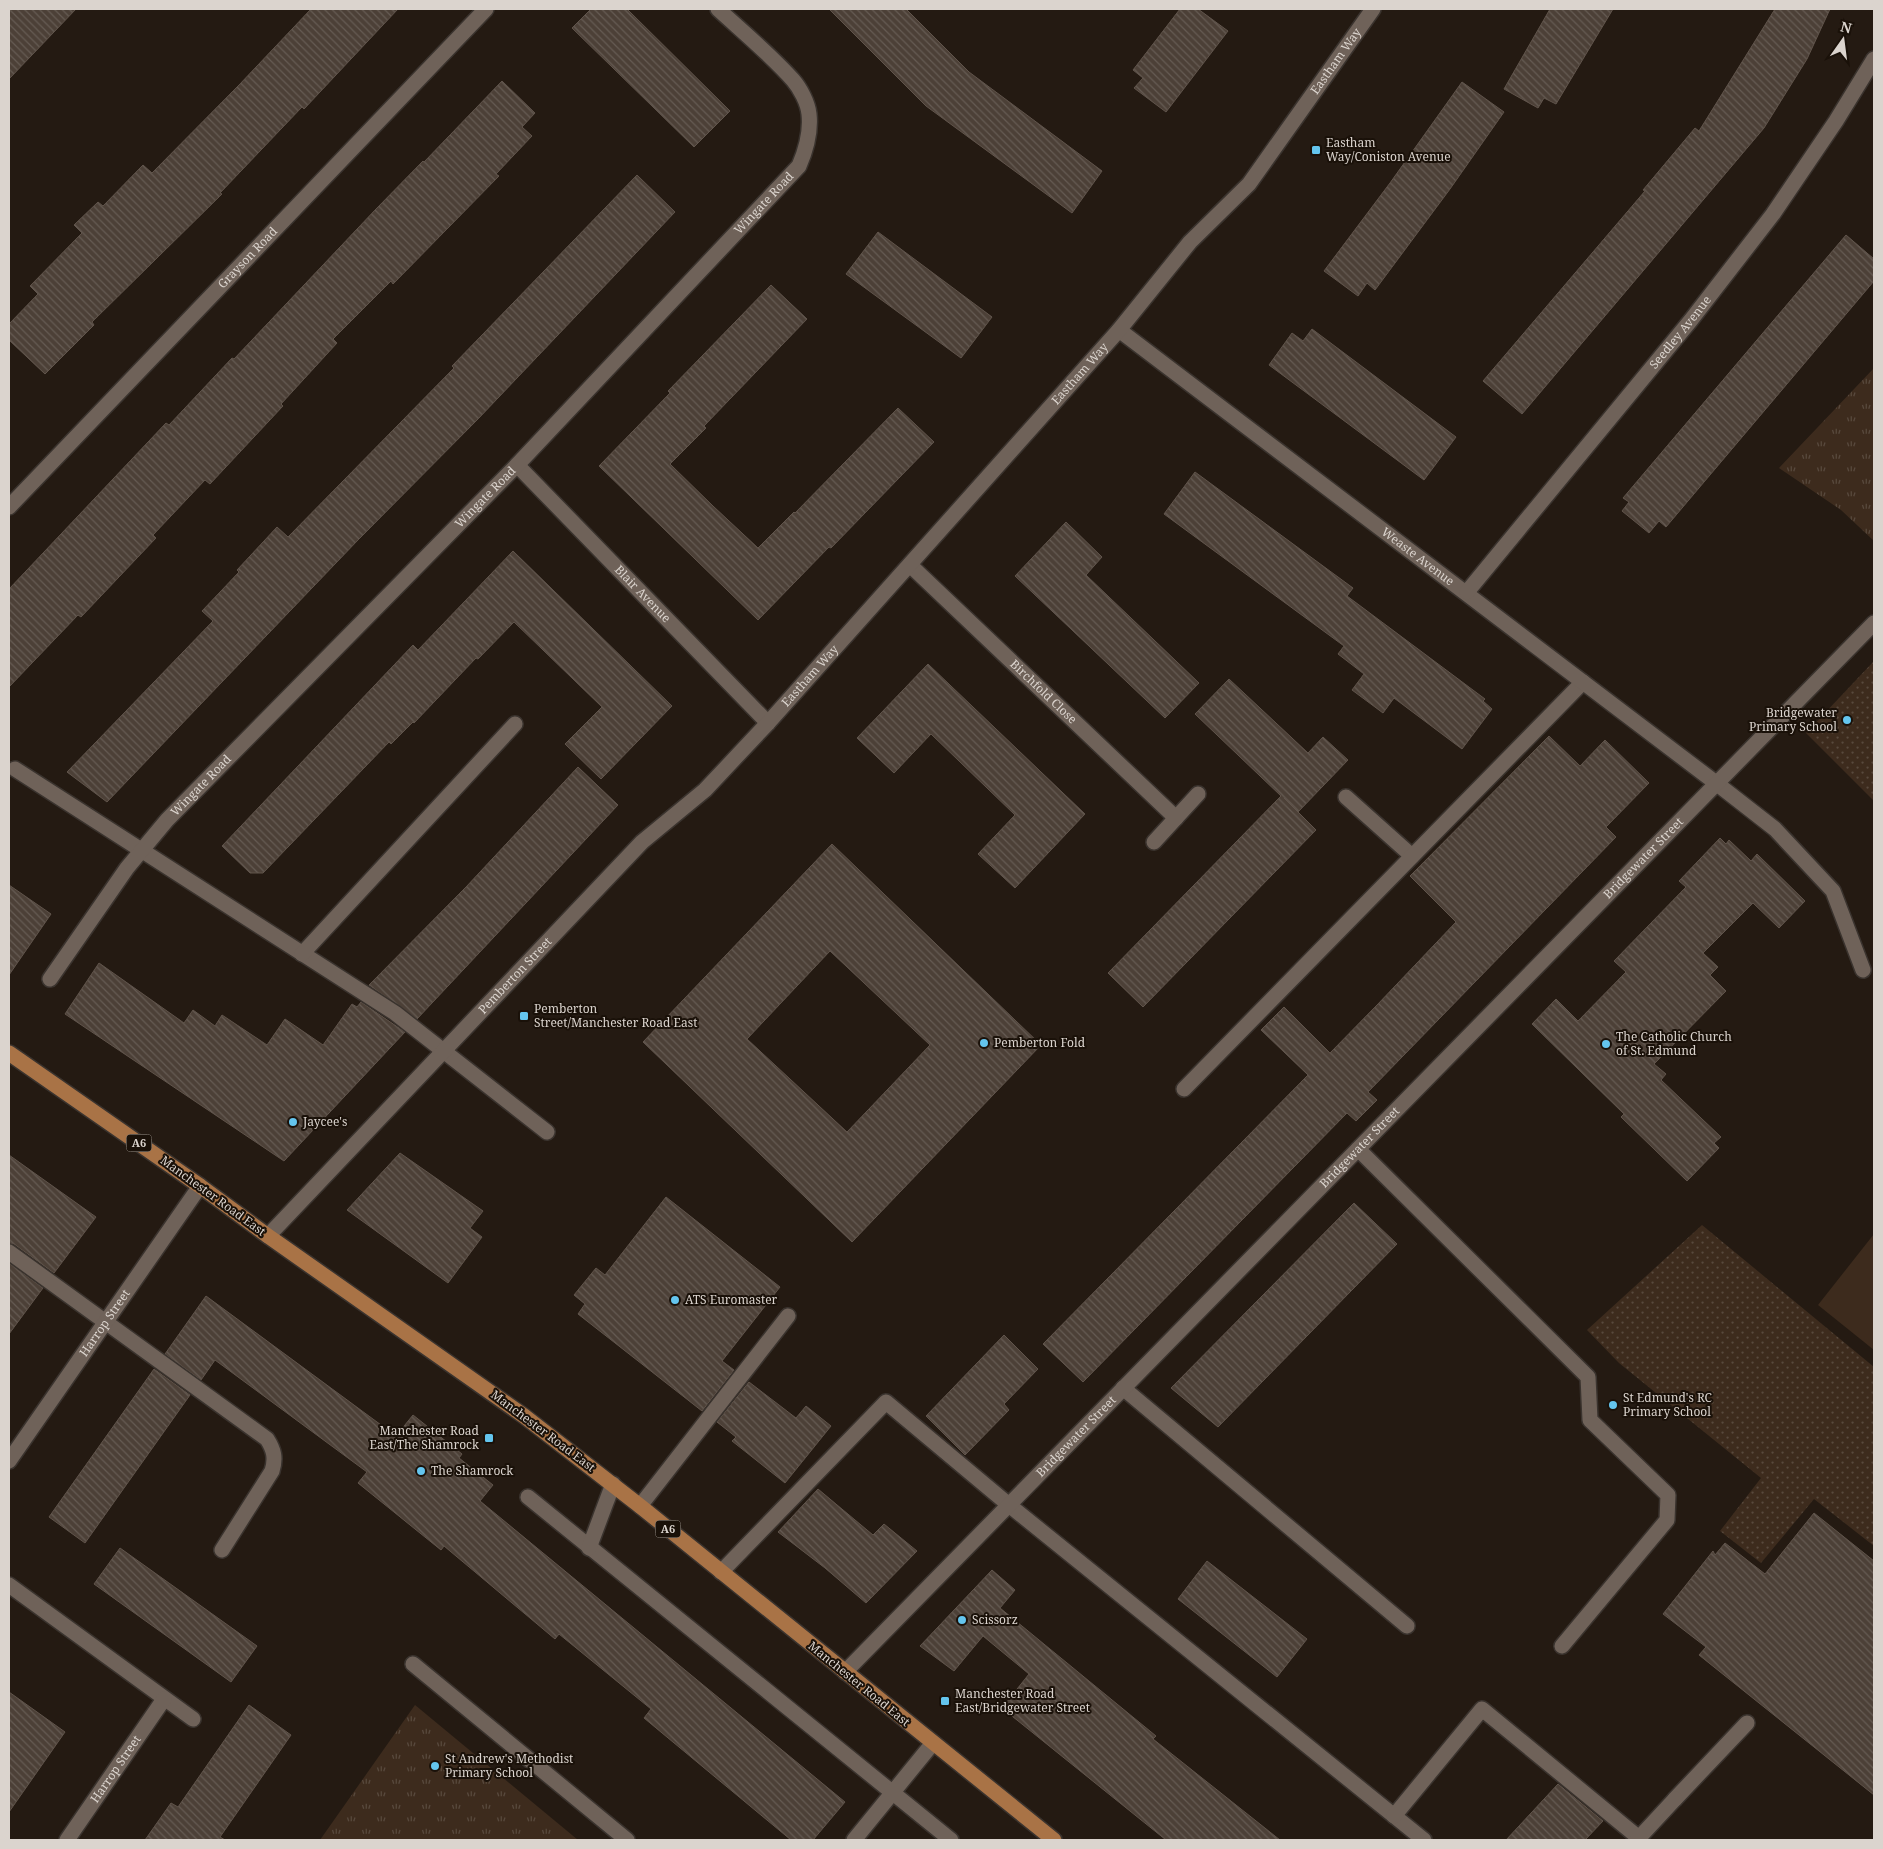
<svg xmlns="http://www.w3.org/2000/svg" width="1883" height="1849" font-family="'Noto Serif',serif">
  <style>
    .grass { fill: url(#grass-tufts) }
    .park { fill: url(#park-dots) }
    .pitch { fill: #3d2b1d }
    .building { fill: url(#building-back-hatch); stroke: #60544b; fill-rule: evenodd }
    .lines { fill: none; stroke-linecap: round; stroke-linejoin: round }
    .lane-casing { stroke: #3a332e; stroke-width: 18 }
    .street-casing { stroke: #3a332e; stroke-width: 18 }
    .secondary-casing { stroke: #3a332e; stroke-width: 18 }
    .primary-casing { stroke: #3a332e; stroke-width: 18 }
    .lane { stroke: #6f6259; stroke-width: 15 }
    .street { stroke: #6f6259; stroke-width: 15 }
    .secondary { stroke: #6f6259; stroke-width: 15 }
    .primary { stroke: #a97346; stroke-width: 15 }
    .poi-dot { fill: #64c5ee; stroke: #1a1109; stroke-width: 2 }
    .labels { text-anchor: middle; stroke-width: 4; stroke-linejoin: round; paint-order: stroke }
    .shield { fill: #1a1109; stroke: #a19a93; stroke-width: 1 }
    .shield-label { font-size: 11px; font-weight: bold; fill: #dbd4ce }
    .street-label { font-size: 12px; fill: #dbd4ce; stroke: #1a1109 }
    .poi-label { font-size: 12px; fill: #dbd4ce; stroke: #1a1109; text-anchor: start }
  </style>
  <defs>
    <pattern id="grass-tufts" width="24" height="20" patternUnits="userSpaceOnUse" patternTransform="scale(1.25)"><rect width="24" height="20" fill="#3d2b1d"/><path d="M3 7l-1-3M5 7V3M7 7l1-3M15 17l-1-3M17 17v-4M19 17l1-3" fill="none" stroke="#58493d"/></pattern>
    <pattern id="park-dots" width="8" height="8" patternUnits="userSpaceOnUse" patternTransform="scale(1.25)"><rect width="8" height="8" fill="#3d2b1d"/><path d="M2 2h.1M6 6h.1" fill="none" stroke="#58493d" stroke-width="1.8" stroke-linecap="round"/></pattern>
    <pattern id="building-back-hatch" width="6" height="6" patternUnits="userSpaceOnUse" patternTransform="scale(1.25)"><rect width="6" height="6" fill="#4c4037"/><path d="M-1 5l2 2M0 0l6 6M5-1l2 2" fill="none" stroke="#655b53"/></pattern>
  </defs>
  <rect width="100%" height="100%" fill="#241a12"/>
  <g class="grass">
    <path d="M1874 368V541L1841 510 1779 468Z"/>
    <path d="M415 1705 578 1840H320Z"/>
  </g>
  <g class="park">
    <path d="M1874 661V801L1806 733Z"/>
    <path d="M1702 1225 1874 1367V1546L1814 1499 1761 1563 1720 1531 1761 1478 1619 1363 1587 1330Z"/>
  </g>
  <path class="pitch" d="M1874 1234V1350L1818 1305Z"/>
  <g class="building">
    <path d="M9 9H76L9 79Z"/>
    <path d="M311 9H398L304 109 302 107 220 193 222 194 92 322 94 325 45 374 9 340V324L38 294 30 286 82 233 74 225 98 202 103 206 143 165 152 173 239 85Z"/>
    <path d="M591 9H627L730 111 694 147 572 28Z"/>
    <path d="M829 9H906L969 72 1102 171 1072 213 926 106Z"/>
    <path d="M1180 9H1198L1228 31 1166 112 1134 88 1143 78 1133 70Z"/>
    <path d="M1550 9H1613L1556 104 1544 98 1538 108 1504 89Z"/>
    <path d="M1775 9H1830L1807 59 1764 128 1522 414 1483 381 1645 191 1643 190 1695 128 1699 131Z"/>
    <path d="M502 81 535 113 522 127 532 136 496 174 499 176 393 284 391 281 333 339 337 343 281 404 283 406 210 484 205 480 153 535 156 538 81 617 78 615 9 687V589L166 423 169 425 232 358 234 359 376 209 423 161 424 162Z"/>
    <path d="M1462 82 1504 112 1450 189 1375 290 1367 283 1358 296 1324 271 1390 183Z"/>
    <path d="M637 175 675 212 478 419 358 540 107 802 67 772 213 621 202 611 239 572 237 570 277 527 288 537 454 368 452 366Z"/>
    <path d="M878 232 992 317 961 358 846 274Z"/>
    <path d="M1846 235 1874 259V281L1666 527 1659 521 1649 533 1622 511 1629 502 1623 498Z"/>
    <path d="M771 285 807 319 704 426 706 428 670 464 713 506 758 548 794 512 795 513 898 408 934 442 831 548 829 547 758 620 599 466 670 393 668 391Z"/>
    <path d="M1312 329 1456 437 1424 480 1269 365 1292 333 1303 341Z"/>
    <path d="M1195 472 1353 588 1347 596 1485 699 1483 701 1492 709 1462 749 1394 698 1383 713 1352 690 1364 674 1338 654 1344 646 1164 514Z"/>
    <path d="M1066 522 1102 557 1086 575 1199 683 1165 718 1015 576Z"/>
    <path d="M513 551 672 706 601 779 565 744 602 707 514 622 478 659 476 658 414 723 413 722 391 744 389 742 263 873H250L222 846 413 645 418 650Z"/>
    <path d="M928 664 1085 814 1015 888 978 854 1015 815 931 734 894 773 857 738Z"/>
    <path d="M1229 679 1308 753 1323 737 1348 760 1298 812 1284 798 1316 830 1143 1007 1108 973 1281 796 1195 714Z"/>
    <path d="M1549 736 1580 766 1605 740 1649 783 1606 827 1616 837 1368 1092 1377 1100 1356 1121 1347 1113 1083 1382 1043 1344 1308 1075 1261 1030 1284 1007 1330 1053 1377 1005 1456 922 1410 876Z"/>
    <path d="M578 767 618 805 417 1019 369 985 466 887Z"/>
    <path d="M1720 838 1726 844 1729 840 1751 861 1757 854 1805 901 1779 928 1753 903 1703 953 1718 967 1710 975 1726 991 1654 1064 1666 1074 1661 1080 1721 1137 1714 1143 1719 1148 1687 1181 1621 1117 1624 1114 1532 1024 1556 999 1578 1021 1626 972 1614 961 1686 887 1679 881Z"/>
    <path d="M832 844 1041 1045 852 1242 643 1042ZM830 951 930 1045 847 1132 747 1039Z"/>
    <path d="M9 885 51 914 9 975Z"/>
    <path d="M99 963 184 1023 193 1010 215 1026 222 1015 267 1045 285 1019 323 1045 352 1004 357 1007 361 1002 405 1032 284 1161 65 1014Z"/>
    <path d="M400 1153 483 1211 470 1228 482 1237 448 1283 347 1210Z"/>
    <path d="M9 1155 96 1217 54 1273 14 1244 9 1243Z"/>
    <path d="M666 1197 780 1287 722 1361 734 1370 702 1411 578 1314 585 1304 574 1295 596 1268 605 1275Z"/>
    <path d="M1354 1203 1397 1244 1218 1427 1171 1388Z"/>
    <path d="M9 1263 43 1288 9 1334Z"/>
    <path d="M206 1296 396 1436 413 1415 462 1454 459 1458 493 1485 480 1501 845 1802 813 1840H791L644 1718 651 1709 559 1634 555 1639 444 1546 441 1550 358 1483 367 1472 215 1360 201 1380 165 1354Z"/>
    <path d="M1004 1335 1038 1369 1004 1404 1009 1410 965 1455 926 1416Z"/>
    <path d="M154 1369 190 1395 85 1543 49 1517Z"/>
    <path d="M749 1382 796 1418 806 1406 831 1426 785 1483 732 1441 736 1437 717 1422Z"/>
    <path d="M818 1489 873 1535 884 1524 917 1551 866 1603 825 1568 778 1532Z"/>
    <path d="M1814 1513 1874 1561V1795L1699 1655 1706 1647 1663 1614 1713 1551 1715 1555 1725 1543 1765 1574Z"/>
    <path d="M120 1548 257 1646 231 1682 94 1584Z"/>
    <path d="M1207 1561 1307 1639 1277 1677 1178 1599Z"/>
    <path d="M992 1570 1015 1590 1000 1608 1156 1736 1153 1739 1280 1840H1166L1002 1708 1029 1674 983 1636 954 1671 920 1646Z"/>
    <path d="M9 1692 65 1732 9 1812Z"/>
    <path d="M249 1705 291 1735 220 1837 225 1840H145L171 1803 178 1807Z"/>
    <path d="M1558 1784 1603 1821 1585 1840H1506Z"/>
  </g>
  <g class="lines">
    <defs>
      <g id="lane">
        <path d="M15 769 395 1013 547 1132"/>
        <path d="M1716 783 1775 829 1833 891 1863 970"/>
        <path d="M1346 797 1412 856"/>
        <path d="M302 954 515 724"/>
        <path d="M1184 1089 1583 682"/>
        <path d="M1358 1149 1588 1377 1590 1420 1668 1495 1667 1520 1562 1646"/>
        <path d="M9 1252 267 1439C274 1450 276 1458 272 1471L222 1550"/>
        <path d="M1123 1388 1407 1626"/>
        <path d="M528 1497 951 1840"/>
        <path d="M640 1506 788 1316"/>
        <path d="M589 1548 613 1484"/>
        <path d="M721 1572 886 1402 1009 1505 1424 1840"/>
        <path d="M413 1664 627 1840"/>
        <path d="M1675 1799 1747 1723"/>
        <path d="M1394 1816 1482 1709 1639 1838"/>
        <path d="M854 1840 933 1743"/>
      </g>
      <g id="street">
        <path id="s1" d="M1119 330 1716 783"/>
        <path id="s2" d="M517 465 768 723"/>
        <path id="s3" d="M9 507 486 9"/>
        <path id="s4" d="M910 565 1176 818"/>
        <path id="s5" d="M1467 592 1691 320 1773 214 1836 121 1874 59"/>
        <path d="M1154 842 1198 794"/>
        <path id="s6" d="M50 979 127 868 167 820 517 465 799 166C806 150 811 132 809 114 808 103 800 88 793 80 772 56 742 31 718 9"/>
        <path id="s7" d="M9 1461 200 1186"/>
        <path d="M9 1585 193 1719"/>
        <path id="s8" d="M845 1672 1874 623"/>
        <path id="s9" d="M67 1840 164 1699"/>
        <path d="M1637 1840 1675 1799"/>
      </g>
      <g id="secondary">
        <path id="s10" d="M268 1236 642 842 705 790 768 723 1119 330 1190 242 1249 184 1373 9"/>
      </g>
      <path id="primary" d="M9 1053 200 1186 268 1236 524 1416 640 1506 1054 1840"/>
    </defs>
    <use href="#lane" class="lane-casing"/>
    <use href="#street" class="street-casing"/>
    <use href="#secondary" class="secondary-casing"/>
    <use href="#primary" class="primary-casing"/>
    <use href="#lane" class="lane"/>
    <use href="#street" class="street"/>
    <use href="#secondary" class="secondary"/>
    <use href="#primary" class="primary"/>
  </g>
  <g class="poi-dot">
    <rect x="1311" y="145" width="10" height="10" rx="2.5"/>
    <circle cx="1847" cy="720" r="5"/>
    <rect x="519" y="1011" width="10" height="10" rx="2.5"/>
    <circle cx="984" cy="1043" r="5"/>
    <circle cx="1606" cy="1044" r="5"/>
    <circle cx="293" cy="1122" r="5"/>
    <circle cx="675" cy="1300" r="5"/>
    <circle cx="1613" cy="1405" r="5"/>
    <rect x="484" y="1433" width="10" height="10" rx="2.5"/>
    <circle cx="421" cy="1471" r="5"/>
    <circle cx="962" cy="1620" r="5"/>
    <rect x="940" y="1696" width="10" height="10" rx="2.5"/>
    <circle cx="435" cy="1766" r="5"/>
  </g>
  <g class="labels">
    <g class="shield">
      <rect x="126.5" y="1134.5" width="25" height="17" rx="4"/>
      <rect x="655.5" y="1520.5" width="25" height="17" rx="4"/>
    </g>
    <g class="shield-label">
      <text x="139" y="1147">A6</text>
      <text x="668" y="1533">A6</text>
    </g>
    <g class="street-label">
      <text dy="4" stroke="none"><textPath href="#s10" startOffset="1590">Eastham Way</textPath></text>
      <text dy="4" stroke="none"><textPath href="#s6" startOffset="1056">Wingate Road</textPath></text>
      <text dy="4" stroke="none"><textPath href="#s3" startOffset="345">Grayson Road</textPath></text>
      <text dy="4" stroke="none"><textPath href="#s5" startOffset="336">Seedley Avenue</textPath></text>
      <text dy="4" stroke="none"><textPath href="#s10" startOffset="1185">Eastham Way</textPath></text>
      <text dy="4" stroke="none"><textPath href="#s6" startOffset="651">Wingate Road</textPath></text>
      <text dy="4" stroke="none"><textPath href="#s1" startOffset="375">Weaste Avenue</textPath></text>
      <text dy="4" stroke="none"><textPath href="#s2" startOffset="180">Blair Avenue</textPath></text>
      <text dy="4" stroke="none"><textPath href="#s10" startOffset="780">Eastham Way</textPath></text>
      <text dy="4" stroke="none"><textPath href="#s4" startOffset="184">Birchfold Close</textPath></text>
      <text dy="4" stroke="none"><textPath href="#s6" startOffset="246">Wingate Road</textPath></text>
      <text dy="4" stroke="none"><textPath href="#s8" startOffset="1140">Bridgewater Street</textPath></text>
      <text dy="4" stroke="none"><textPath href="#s10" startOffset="359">Pemberton Street</textPath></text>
      <text dy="4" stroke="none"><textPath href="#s8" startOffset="735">Bridgewater Street</textPath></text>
      <text transform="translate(213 1196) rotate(36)" y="4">Manchester Road East</text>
      <text dy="4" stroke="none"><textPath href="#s7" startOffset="168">Harrop Street</textPath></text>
      <text transform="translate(543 1431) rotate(37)" y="4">Manchester Road East</text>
      <text dy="4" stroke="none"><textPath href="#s8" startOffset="330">Bridgewater Street</textPath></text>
      <text transform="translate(859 1684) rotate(39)" y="4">Manchester Road East</text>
      <text dy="4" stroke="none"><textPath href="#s9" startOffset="86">Harrop Street</textPath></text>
    </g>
    <g class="poi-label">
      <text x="1326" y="147">Eastham<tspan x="1326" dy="14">Way/Coniston Avenue</tspan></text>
      <text x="1837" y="717" text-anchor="end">Bridgewater<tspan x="1837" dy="14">Primary School</tspan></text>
      <text x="534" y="1013">Pemberton<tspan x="534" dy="14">Street/Manchester Road East</tspan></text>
      <text x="1616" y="1041">The Catholic Church<tspan x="1616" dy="14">of St. Edmund</tspan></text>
      <text x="994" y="1047">Pemberton Fold</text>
      <text x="303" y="1126">Jaycee's</text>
      <text x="685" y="1304">ATS Euromaster</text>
      <text x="1623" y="1402">St Edmund's RC<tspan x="1623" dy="14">Primary School</tspan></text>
      <text x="479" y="1435" text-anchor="end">Manchester Road<tspan x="479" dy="14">East/The Shamrock</tspan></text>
      <text x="431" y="1475">The Shamrock</text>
      <text x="972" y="1624">Scissorz</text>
      <text x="955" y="1698">Manchester Road<tspan x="955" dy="14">East/Bridgewater Street</tspan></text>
      <text x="445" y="1763">St Andrew's Methodist<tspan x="445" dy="14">Primary School</tspan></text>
    </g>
  </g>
  <rect width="1883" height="1849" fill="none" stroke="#dbd4ce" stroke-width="20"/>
  <g transform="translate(1843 40) rotate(14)" stroke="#1a1109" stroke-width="4" paint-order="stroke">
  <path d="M0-4L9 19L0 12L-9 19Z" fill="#dbd4ce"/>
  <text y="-8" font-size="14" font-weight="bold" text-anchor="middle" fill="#dbd4ce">N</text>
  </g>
</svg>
